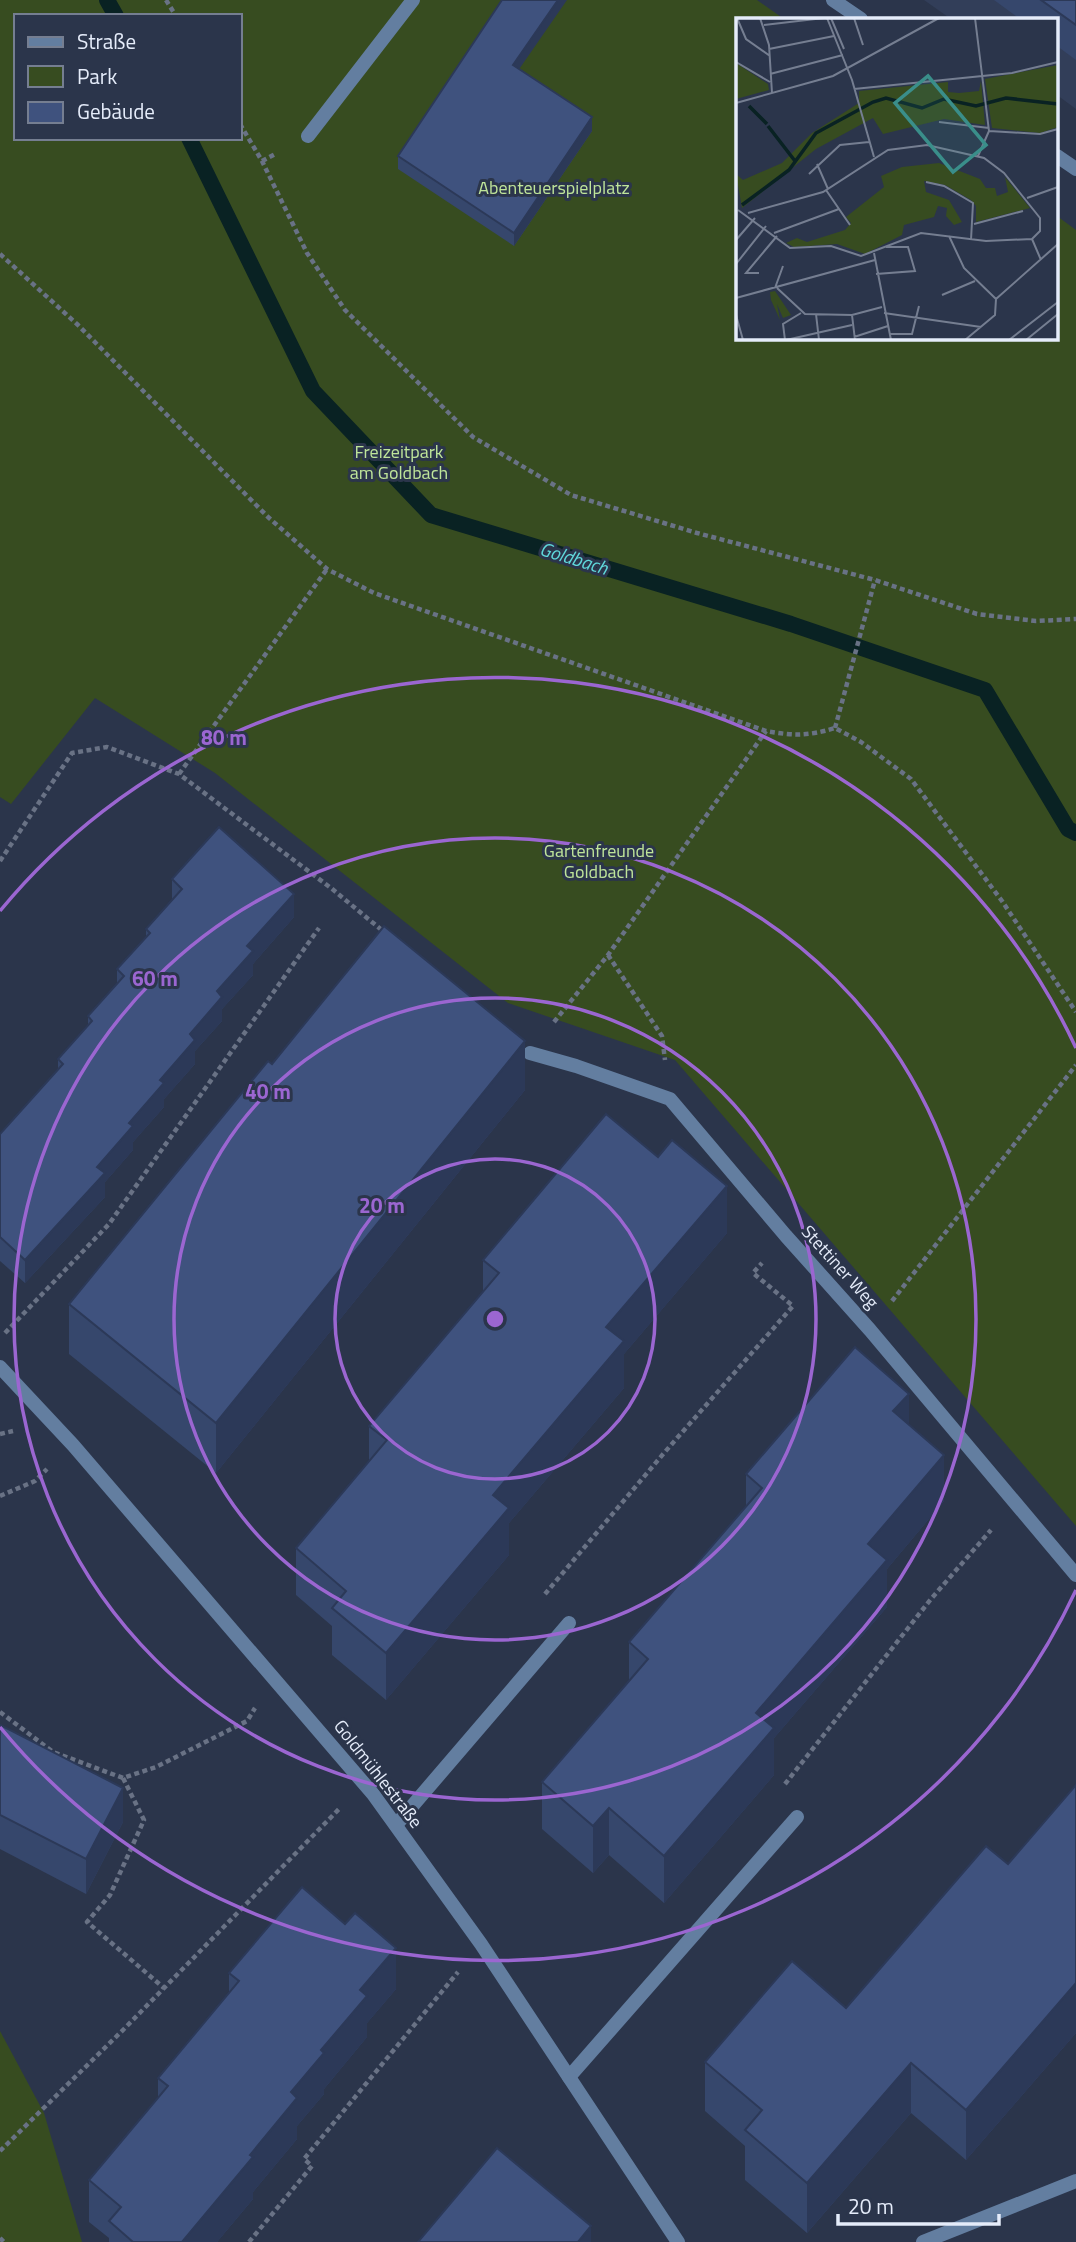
<svg xmlns="http://www.w3.org/2000/svg" width="1076" height="2242" font-family="'Titillium Web',sans-serif">
  <style>
    .built { fill: #323e59 }
    .green { fill: #374c20; fill-rule: evenodd }
    .lines { fill: none; stroke-linecap: round; stroke-linejoin: round }
    .stream { stroke: #092223; stroke-width: 16 }
    .path { stroke: #697285; stroke-width: 4.5; stroke-dasharray: 5 3.5; stroke-linecap: butt }
    .service { stroke: #637ea0; stroke-width: 14 }
    .minor { stroke: #637ea0; stroke-width: 14 }
    .wall { fill: #36476c }
    .shaded-wall { fill: #2c3958 }
    .building { fill: #3f527e; stroke: #2c3958; stroke-width: 2 }
    .ring { fill: none; stroke: #9b66d1; stroke-width: 3.5 }
    .labels { text-anchor: middle; stroke-width: 6; stroke-linejoin: round; paint-order: stroke }
    .park-label { font-size: 18px; fill: #bfe59a; stroke: #2b354b }
    .street-label { font-size: 18px; fill: #e5ecfa; stroke: #2b354b }
    .water-label { font-size: 19px; font-style: italic; fill: #60d8db; stroke: #2b354b }
    .inset-river { fill: none; stroke: #092223; stroke-width: 3.5 }
    .inset-road { fill: none; stroke: #757e91; stroke-width: 2 }
    .view { fill: #3a8e8a; fill-opacity: 0.15; stroke: #3a8e8a; stroke-width: 3.5 }
    .inset-edge { fill: none; stroke: #e5ecfa; stroke-width: 3.5 }
    .centre { fill: #9b66d1; stroke: #2b354b; stroke-width: 3.5 }
    .ring-label { font-size: 21px; text-anchor: middle; font-weight: bold; fill: #9b66d1; stroke: #2b354b; stroke-width: 6; stroke-linejoin: round; paint-order: stroke }
  </style>
  <rect width="100%" height="100%" fill="#2b354b"/>
  <path class="built" d="M924 0H1076V109L1057 95V19H951Z"/>
  <g class="green">
    <path d="M0 0H757L784 19H738V338H1057V216L1076 230V1526L675 1060 508 1003 215 773 95 698 11 804 0 797ZM16 16H240V138H16Z"/>
    <path d="M0 2031 44 2113 82 2242H0Z"/>
  </g>
  <g class="lines">
    <g class="stream">
      <path d="M107 0 116 16"/>
      <path d="M189 138 313 391 431 515 791 624 985 690 1068 829 1076 833"/>
    </g>
    <g class="path">
      <path d="M166 0 176 16"/>
      <path d="M240 124 262 161 307 253 345 310 473 437 571 495 697 533 875 580 977 614 1036 621 1076 619"/>
      <path d="M262 161 277 153"/>
      <path d="M0 254 78 325 268 517 327 569 374 593 766 731C793 736 809 736 835 728L861 742 911 779 1002 901 1076 1012"/>
      <path d="M835 728 875 580"/>
      <path d="M179 774 327 569"/>
      <path d="M0 861 72 753 107 747 179 774 331 888 384 932"/>
      <path d="M608 955 662 1036 665 1060"/>
      <path d="M554 1022 608 955 766 731"/>
      <path d="M892 1301 1076 1065"/>
      <path d="M5 1333 109 1224 319 928"/>
      <path d="M0 1434 13 1431"/>
      <path d="M0 1496 35 1481 47 1469"/>
      <path d="M545 1594 664 1453 793 1306 753 1273 762 1263"/>
      <path d="M0 1712 53 1752 123 1778 156 1767 247 1721 255 1708"/>
      <path d="M123 1778 144 1820 110 1895 87 1922 164 1988"/>
      <path d="M785 1784 931 1599 991 1530"/>
      <path d="M0 2151 124 2029 339 1809"/>
      <path d="M0 2238 4 2242"/>
      <path d="M249 2242 312 2166 304 2159 458 1972"/>
    </g>
    <g class="service">
      <path d="M308 136 413 0"/>
      <path d="M396 1825 569 1623"/>
      <path d="M569 2077 797 1817"/>
    </g>
    <g class="minor">
      <path d="M833 0 861 19"/>
      <path d="M1057 156 1076 169"/>
      <path d="M530 1053 576 1066 670 1099 786 1236 870 1330 1076 1575"/>
      <path d="M0 1367 73 1445 373 1794 481 1944 678 2242"/>
      <path d="M923 2242 1076 2181"/>
    </g>
  </g>
  <g class="wall">
    <path d="M994 0H1076V60L1057 46V19H1020Z"/>
    <path d="M519 69 592 131 514 246 398 169V156Z"/>
    <path d="M172 879 294 917 253 964V975L222 1009V1021L195 1051V1064L164 1099V1107L133 1142V1150L105 1182V1197L25 1283 0 1261V1134L58 1070V1059L88 1026V1016L117 984V969L146 937V929L172 900Z"/>
    <path d="M272 1064 525 1090 216 1473 69 1354V1304Z"/>
    <path d="M727 1233 624 1354V1388L509 1523V1555L386 1700 332 1655V1626L296 1595V1548L369 1461V1426L483 1292V1260Z"/>
    <path d="M909 1424 944 1501 887 1569V1607L774 1738V1775L664 1903 609 1855 593 1873 542 1829V1782L629 1681V1642L746 1507V1474Z"/>
    <path d="M0 1725 123 1822 86 1894 0 1849Z"/>
    <path d="M1076 1785V2033L966 2160 911 2113 807 2233 745 2180V2146L705 2111V2062L846 2008 1008 1864Z"/>
    <path d="M229 1973 396 1989 367 2023V2037L324 2089V2094L297 2126V2139L253 2192V2199L217 2242H109V2238L89 2222V2180L158 2098V2078L229 1993Z"/>
  </g>
  <g class="shaded-wall">
    <path d="M558 0H567L513 78V65Z"/>
    <path d="M592 117V131L514 246V233Z"/>
    <path d="M294 894V917L253 964V975L222 1009V1021L195 1051V1064L164 1099V1107L133 1142V1150L105 1182V1197L25 1283V1260L97 1167 160 1080 217 991 247 946Z"/>
    <path d="M525 1041V1090L216 1473V1423Z"/>
    <path d="M727 1186V1233L624 1354V1388L509 1523V1555L386 1700V1653L606 1327Z"/>
    <path d="M909 1394V1440L893 1411Z"/>
    <path d="M944 1455V1501L887 1569V1607L774 1738V1775L664 1903V1856L756 1713 868 1544Z"/>
    <path d="M123 1788V1822L86 1894V1859Z"/>
    <path d="M609 1808V1855L593 1873V1826Z"/>
    <path d="M396 1948V1989L367 2023V2037L324 2089V2094L297 2126V2139L253 2192V2199L217 2242H182L250 2155 291 2092 321 2050 360 1990Z"/>
    <path d="M1076 1983V2033L966 2160V2110Z"/>
    <path d="M911 2063V2113L807 2233V2183Z"/>
    <path d="M591 2226V2242H578Z"/>
  </g>
  <g class="building">
    <path d="M502 0H558L513 65 592 117 514 233 398 156Z"/>
    <path d="M1041 0H1076V25Z"/>
    <path d="M219 827 294 894 247 946 253 951 217 991 222 997 190 1034 195 1040 160 1080 164 1083 129 1123 133 1126 97 1167 105 1173 25 1260 0 1237V1134L63 1064 58 1059 92 1021 88 1016 124 976 117 969 150 933 146 929 182 889 172 879Z"/>
    <path d="M384 926 525 1041 216 1423 69 1304 268 1061 272 1064Z"/>
    <path d="M606 1114 658 1157 672 1140 727 1186 606 1327 624 1341 493 1495 509 1508 386 1653 332 1608 346 1591 296 1548 387 1440 369 1426 499 1273 483 1260Z"/>
    <path d="M855 1347 909 1394 893 1411 944 1455 868 1544 887 1560 756 1713 774 1728 664 1856 609 1808 593 1826 542 1782 648 1659 629 1642 762 1488 746 1474Z"/>
    <path d="M0 1725 123 1788 86 1859 0 1815Z"/>
    <path d="M1076 1785V1983L966 2110 911 2063 807 2183 745 2130 762 2110 705 2062 792 1961 846 2008 986 1846 1008 1864Z"/>
    <path d="M302 1887 345 1924 355 1913 396 1948 360 1990 367 1996 321 2050 324 2053 291 2092 297 2098 250 2155 253 2157 182 2242H133L109 2221 121 2207 89 2180 168 2086 158 2078 239 1981 229 1973Z"/>
    <path d="M497 2148 591 2226 578 2242H418Z"/>
  </g>
  <g class="ring">
    <circle cx="495" cy="1319" r="160"/>
    <circle cx="495" cy="1319" r="321"/>
    <circle cx="495" cy="1319" r="481"/>
    <path d="M1076 1590A641 641 0 0 1 0 1727M0 911A641 641 0 0 1 1076 1048"/>
  </g>
  <g class="labels">
    <g class="park-label">
      <text x="554" y="194">Abenteuerspielplatz</text>
      <text x="399" y="458">Freizeitpark<tspan x="399" dy="21">am Goldbach</tspan></text>
      <text x="599" y="857">Gartenfreunde<tspan x="599" dy="21">Goldbach</tspan></text>
    </g>
    <g class="street-label">
      <text transform="translate(840 1267) rotate(48)" y="6">Stettiner Weg</text>
      <text transform="translate(378 1774) rotate(52)" y="6">Goldmühlestraße</text>
    </g>
    <g class="water-label">
      <text transform="translate(574 558) rotate(17)" y="7">Goldbach</text>
    </g>
  </g>
  <g transform="translate(736 18)">
    <rect width="322" height="322" fill="#2b354b"/>
    <path d="M0 45 32 66 33 72 0 81ZM322 47V109L304 115 256 110 249 61ZM245 63 249 107 208 101 147 116 137 100 80 131 6 190 0 156 7 162 46 145 76 115 123 85V73L212 64V74L223 75 243 73ZM203 145 244 161 250 170H259L261 178 272 174 269 159 294 190 240 204V188L235 182 209 167 188 163 190 174 213 182 226 204 218 207 210 198 211 190 202 188 198 199 168 207 166 217 129 236 101 226 58 229 50 225 61 220 71 224 109 212 115 205 110 199 148 169 145 158 166 149ZM39 273 55 297 47 300 41 286 44 302 35 282 34 274Z" fill="#374c20"/>
    <path class="inset-river" d="M13 88 31 106M32 108 59 143M6 187 53 152 80 115 137 84 150 80 186 90 208 81 240 88 270 80 322 86"/>
    <path class="inset-road" d="M1 0 10 21 34 38M24 0 33 27 36 75M91 0 116 62 138 139M95 0 108 31M118 0 127 27M239 0 253 113 242 138M28 7 88 0M33 31 98 18M0 44 34 64M34 56 107 37M118 71 276 55 322 44M0 85 97 58 203 0M203 104 253 110M253 113 304 116 322 111M81 146 92 171M73 156 104 127 133 124M190 164 208 168 237 185 235 222M90 172 114 207M291 180 322 169M2 192 54 230 95 228 125 238 185 215 250 223 296 221M12 195 87 174 152 132 191 127 248 140 268 155 304 200V213L296 221M238 206 287 193M38 215 103 191M213 218 228 250 260 281M296 221 305 242M0 222 19 200M138 235 155 322M0 246 30 208M23 255H10L41 218M140 256 179 253 172 229H150M39 270 47 248M41 270 69 296 116 297 146 289M206 277 239 263M0 280 139 242M260 281 322 226M148 295 245 309M80 296 83 322M0 297 7 322M116 297 119 322M154 316H176L183 288M118 319 152 308M49 322 47 306 65 295M50 322 116 307M229 322 259 297 260 281M273 322 322 284M290 322 322 296"/>
    <path class="view" d="M192 58 250 127 217 154 159 85Z"/>
    <rect width="322" height="322" class="inset-edge"/>
  </g>
  <circle cx="495" cy="1319" r="10" class="centre"/>
  <g class="ring-label">
    <text x="224" y="745">80 m</text>
    <text x="155" y="986">60 m</text>
    <text x="268" y="1099">40 m</text>
    <text x="382" y="1213">20 m</text>
  </g>
  <rect x="14" y="14" width="228" height="126" fill="#2b354b" stroke="#757e91" stroke-width="2"/>
  <rect x="28" y="37" width="35" height="10" fill="#637ea0" stroke="#757e91" stroke-width="2"/>
  <text x="77" y="49" font-size="21" fill="#e5ecfa">Straße</text>
  <rect x="28" y="66" width="35" height="21" fill="#374c20" stroke="#757e91" stroke-width="2"/>
  <text x="77" y="84" font-size="21" fill="#e5ecfa">Park</text>
  <rect x="28" y="102" width="35" height="21" fill="#3f527e" stroke="#757e91" stroke-width="2"/>
  <text x="77" y="119" font-size="21" fill="#e5ecfa">Gebäude</text>
  <path d="M838 2214v10h161v-10" fill="none" stroke="#e5ecfa" stroke-width="3.5"/>
  <text x="848" y="2214" font-size="21" fill="#e5ecfa" stroke="#2b354b" stroke-width="5" paint-order="stroke">20 m</text>
</svg>
